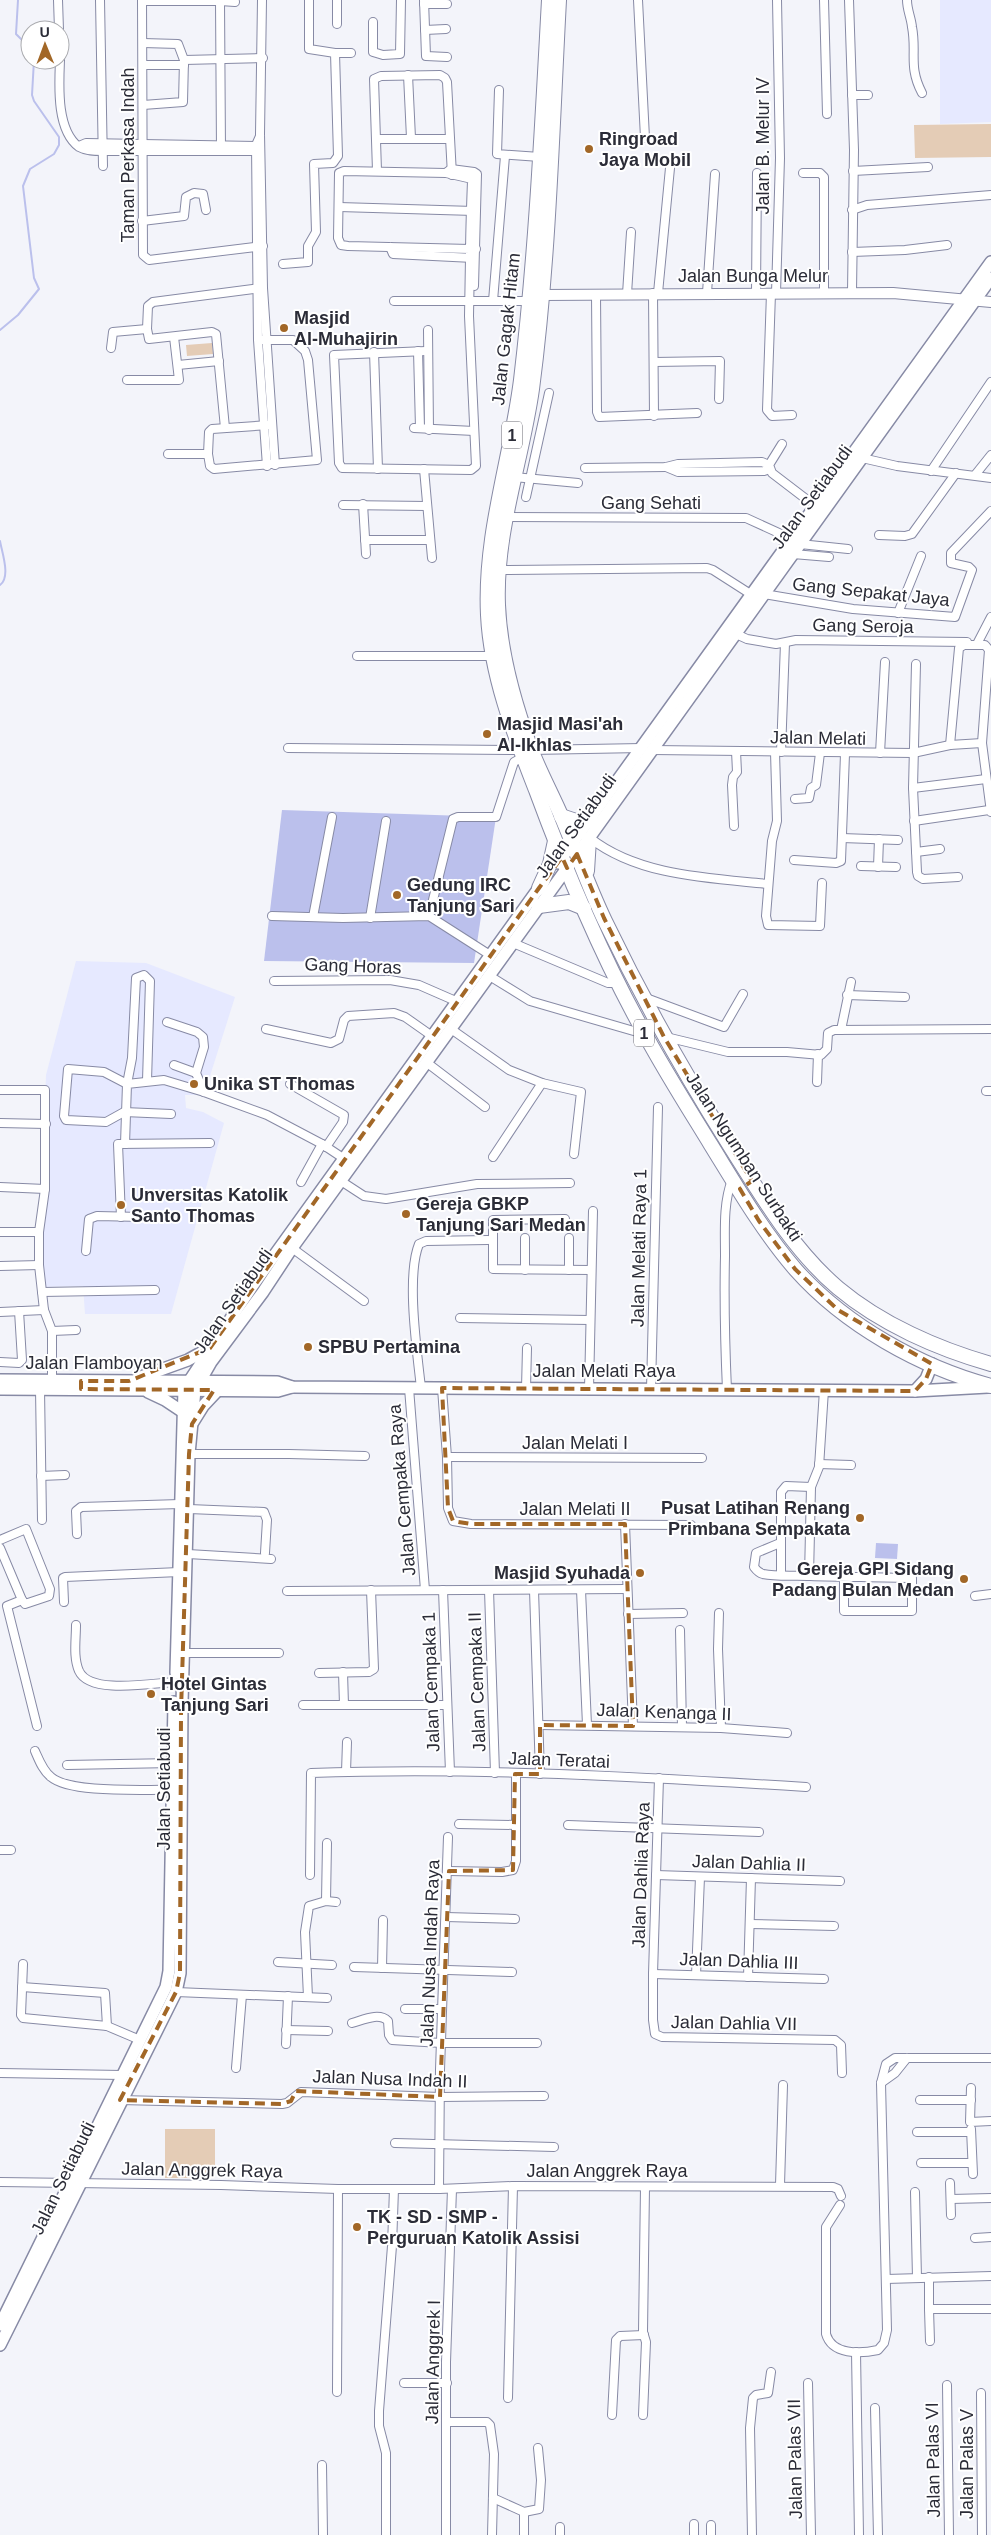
<svg xmlns="http://www.w3.org/2000/svg" width="991" height="2535" font-family="Arial,sans-serif">
  <style>
    .built { fill: #e6e9ff }
    .green { fill: #e4ccb6 }
    .water { fill: #bbc0ec }
    .lines { fill: none; stroke-linecap: round; stroke-linejoin: round }
    .stream { stroke: #bbc0ec; stroke-width: 2 }
    .street-casing { stroke: #878aa5; stroke-width: 10 }
    .secondary-casing { stroke: #878aa5; stroke-width: 12 }
    .primary-casing { stroke: #878aa5; stroke-width: 14 }
    .highway-casing { stroke: #878aa5; stroke-width: 16 }
    .street { stroke: #fff; stroke-width: 8 }
    .secondary { stroke: #fff; stroke-width: 10 }
    .primary { stroke: #fff; stroke-width: 11 }
    .highway { stroke: #fff; stroke-width: 14 }
    .marked { fill: none; stroke: #a26727; stroke-width: 4; stroke-dasharray: 10 6; stroke-linejoin: round }
    .poi-dot { fill: #a26727; stroke: #fff; stroke-width: 2 }
    .labels { text-anchor: middle; stroke-width: 4; stroke-linejoin: round; paint-order: stroke }
    .shield { fill: #fff; stroke: #6b6b73; stroke-width: 1 }
    .shield-label { font-size: 16px; font-weight: bold; fill: #2b2c37 }
    .poi-label { font-size: 18px; font-weight: bold; fill: #2b2c37; stroke: #fff; text-anchor: start }
    .street-label { font-size: 18px; fill: #2b2c37; stroke: #fff }
  </style>
  <rect width="100%" height="100%" fill="#f3f4fa"/>
  <g class="built">
    <path d="M940 0H991V122L940 124Z"/>
    <path d="M76 961 146 963 235 997 204 1095H185L186 1108 203 1112 224 1123 171 1314H85L83 1286 38 1287 46 1075Z"/>
  </g>
  <g class="green">
    <path d="M991 124V157L915 158 914 125Z"/>
    <path d="M212 343 213 354 187 356 186 345Z"/>
    <rect x="165" y="2129" width="50" height="49"/>
  </g>
  <g class="water">
    <path d="M282 810 496 817 474 963 264 961Z"/>
    <path d="M876 1543 898 1544 897 1559 875 1558Z"/>
  </g>
  <g class="lines">
    <g class="stream">
      <path d="M18 0 16 34 30 48"/>
      <path d="M0 330 18 315 39 289 34 278 23 186 30 169 54 154 59 145V137L34 101 32 95 34 60"/>
      <path d="M0 541C2 553 11 577 0 585"/>
    </g>
    <defs>
      <g id="street">
        <path d="M58 0 59 30"/>
        <path d="M100 0 103 166"/>
        <path d="M142 0 143 255 149 260 263 246"/>
        <path d="M262 0 260 134 263 288 275 465"/>
        <path d="M337 0V24"/>
        <path d="M424 0 426 56 447 57"/>
        <path d="M638 0 645 138"/>
        <path d="M824 0 827 114"/>
        <path d="M849 0 854 150 852 292"/>
        <path d="M907 0C907 10 911 17 912 27 917 53 908 66 922 93"/>
        <path d="M142 1H220L221 151"/>
        <path d="M220 1 235 2"/>
        <path d="M424 4H447"/>
        <path d="M373 22V52L383 55 400 54 401 0"/>
        <path d="M425 30 446 29"/>
        <path d="M60 40V45"/>
        <path d="M143 43 178 44 184 60"/>
        <path d="M335 53H351"/>
        <path d="M60 60C59 85 56 130 79 147 86 151 95 151 103 151H259"/>
        <path d="M143 65H184"/>
        <path d="M408 75 411 138"/>
        <path d="M499 90 497 154 540 157"/>
        <path d="M852 95H868"/>
        <path d="M143 105 183 102 184 60 263 58"/>
        <path d="M260 136 256 145 258 340 267 466"/>
        <path d="M377 139H448"/>
        <path d="M79 146 86 143 259 146"/>
        <path d="M377 171 374 79 381 76 440 75 445 78 447 82 452 175"/>
        <path d="M853 171 928 167"/>
        <path d="M447 172 451 169 474 172 477 174 474 286"/>
        <path d="M803 173H820L824 177V292"/>
        <path d="M339 207 474 211"/>
        <path d="M852 210 867 205 991 195"/>
        <path d="M142 221 184 216 186 197 194 193 203 194 206 210"/>
        <path d="M390 247 393 254 473 258"/>
        <path d="M852 252 905 250 947 245"/>
        <path d="M283 264 308 262V246L316 232 314 164 333 163 338 156 335 53 309 49V0"/>
        <path d="M653 293 654 416"/>
        <path d="M658 293 670 168"/>
        <path d="M707 293 715 174"/>
        <path d="M756 293 757 173"/>
        <path d="M771 293 767 410 772 416 792 415"/>
        <path d="M776 293 780 158 777 0"/>
        <path d="M627 294 631 232"/>
        <path d="M596 295 597 412 599 417 697 413"/>
        <path d="M394 301H530"/>
        <path d="M493 301 505 156"/>
        <path d="M428 330 429 430"/>
        <path d="M111 348 113 332 147 329"/>
        <path d="M418 351 420 428"/>
        <path d="M426 351 334 355 339 463 342 468 471 470 476 466 469 316 470 258C470 232 471 207 472 181V179L446 173 344 171 339 173 338 238 341 245 348 246 470 249H476"/>
        <path d="M374 352 378 469"/>
        <path d="M654 362 720 361 719 399"/>
        <path d="M178 365 219 361"/>
        <path d="M127 380H179L174 337"/>
        <path d="M225 428 216 334 212 332 149 339 147 329 148 306 153 302 261 288"/>
        <path d="M414 428 474 431"/>
        <path d="M782 444 769 465 772 473 806 499"/>
        <path d="M168 454H208L209 432 212 429 269 425"/>
        <path d="M208 454 210 466 214 469 317 460 308 360 305 351 293 340H260"/>
        <path d="M862 458 897 466 991 478"/>
        <path d="M666 467 678 472 764 471 770 469"/>
        <path d="M585 468 666 467 678 464 762 462 769 465"/>
        <path d="M424 469 432 558"/>
        <path d="M931 471 991 382"/>
        <path d="M975 475 991 455"/>
        <path d="M514 477 578 483"/>
        <path d="M526 497 549 393"/>
        <path d="M363 504 366 554"/>
        <path d="M343 505 427 506"/>
        <path d="M505 517 746 518 792 539"/>
        <path d="M879 535 905 536 912 534 956 473"/>
        <path d="M365 540H430"/>
        <path d="M800 544 848 549"/>
        <path d="M793 554 829 557"/>
        <path d="M499 570 707 568 713 570 752 595"/>
        <path d="M764 594 853 609 955 617 972 570 969 567 951 563V553L991 511"/>
        <path d="M898 613 921 556"/>
        <path d="M736 634 747 639 776 644 796 640 967 642"/>
        <path d="M978 642 991 617"/>
        <path d="M357 656H493"/>
        <path d="M916 664 913 788 917 872 918 876 923 879 958 877"/>
        <path d="M950 745 959 648 964 645H985L989 650 982 743 991 812"/>
        <path d="M288 748 520 750"/>
        <path d="M531 750 642 748"/>
        <path d="M652 750 913 753 950 745 982 743"/>
        <path d="M775 752 777 821 772 841 766 916 768 925 820 926 822 883"/>
        <path d="M781 752 785 643"/>
        <path d="M880 753 885 662"/>
        <path d="M913 788 986 779"/>
        <path d="M795 799 809 798 811 788 816 785 820 753"/>
        <path d="M914 821 989 810"/>
        <path d="M734 826 732 785 733 777 737 772 736 751"/>
        <path d="M590 838C638 876 709 878 768 884"/>
        <path d="M842 838 898 840"/>
        <path d="M916 852 940 849"/>
        <path d="M794 860 836 863 841 861 845 754"/>
        <path d="M861 866 896 867"/>
        <path d="M878 867 879 839"/>
        <path d="M272 916 343 918 429 916 490 955"/>
        <path d="M429 916 453 819 458 817H496L514 762 523 757"/>
        <path d="M313 917 332 817"/>
        <path d="M370 918 386 821"/>
        <path d="M513 943 608 983H618"/>
        <path d="M488 975 530 1001 644 1034"/>
        <path d="M274 981 390 980 419 985 458 1002"/>
        <path d="M847 995 905 997"/>
        <path d="M646 998 724 1027 743 994"/>
        <path d="M167 1022 197 1032 203 1037 204 1047 196 1073 204 1092"/>
        <path d="M266 1029 331 1043 339 1039 344 1020 348 1016 394 1013 405 1017 432 1036"/>
        <path d="M451 1029 509 1070 542 1083 493 1157"/>
        <path d="M841 1030 851 982"/>
        <path d="M666 1037 728 1052H787L821 1055 827 1049 828 1033 834 1030 991 1029"/>
        <path d="M426 1062 485 1107"/>
        <path d="M174 1065 196 1073"/>
        <path d="M147 1081 150 981 144 975 136 978 132 1058 127 1084 104 1072 68 1069 64 1116 66 1120 106 1122 124 1112 171 1114"/>
        <path d="M817 1082 818 1054"/>
        <path d="M542 1083 581 1092 574 1154"/>
        <path d="M290 1084 344 1115 343 1122 326 1147"/>
        <path d="M0 1090H45V1189L39 1232V1265L44 1310 52 1331V1380"/>
        <path d="M986 1091H991"/>
        <path d="M0 1123 46 1124"/>
        <path d="M125 1144 127 1084 164 1080 204 1092 267 1115 322 1144 346 1160"/>
        <path d="M341 1181 364 1196 386 1199 477 1184 570 1183"/>
        <path d="M301 1182 322 1144"/>
        <path d="M0 1187 45 1189"/>
        <path d="M121 1217 118 1144 210 1143"/>
        <path d="M565 1219 493 1220V1269L591 1270"/>
        <path d="M0 1232H39"/>
        <path d="M525 1238V1270"/>
        <path d="M569 1238V1270"/>
        <path d="M292 1248 364 1301"/>
        <path d="M86 1251 89 1219 97 1216 142 1217"/>
        <path d="M0 1266 39 1265"/>
        <path d="M42 1292 155 1290"/>
        <path d="M0 1312 44 1310"/>
        <path d="M460 1318 590 1320"/>
        <path d="M52 1331 76 1330"/>
        <path d="M0 1362 19 1363 22 1360 19 1311"/>
        <path d="M409 1388 425 1590"/>
        <path d="M421 1388C417 1351 406 1276 419 1244L426 1241 488 1240"/>
        <path d="M442 1388 447 1457 448 1508 453 1521 471 1524 691 1525"/>
        <path d="M526 1388 527 1348"/>
        <path d="M40 1389 42 1520"/>
        <path d="M589 1389 593 1211"/>
        <path d="M651 1389 658 1107"/>
        <path d="M727 1390C725 1345 724 1300 725 1256 725 1231 723 1203 732 1180"/>
        <path d="M189 1454H289L365 1456"/>
        <path d="M447 1457 702 1458"/>
        <path d="M819 1464 851 1465"/>
        <path d="M41 1476 65 1475"/>
        <path d="M189 1509 264 1512 267 1520 265 1553"/>
        <path d="M625 1524 633 1726"/>
        <path d="M77 1534 76 1511 81 1507 180 1504"/>
        <path d="M0 1540 26 1529 50 1589 49 1596 25 1604 22 1600"/>
        <path d="M780 1543 756 1553 754 1567C757 1571 759 1573 763 1574 778 1577 795 1575 810 1576 844 1577 878 1577 912 1578V1611H844V1577"/>
        <path d="M0 1548 22 1600 7 1606 37 1726"/>
        <path d="M188 1554 271 1559"/>
        <path d="M781 1575V1492L786 1486 811 1487"/>
        <path d="M809 1576 811 1487 819 1467 824 1390"/>
        <path d="M443 1590 450 1772"/>
        <path d="M489 1590 495 1773"/>
        <path d="M534 1590 540 1774"/>
        <path d="M581 1590 587 1725"/>
        <path d="M287 1591 627 1589"/>
        <path d="M975 1596 991 1594"/>
        <path d="M64 1602 63 1578 65 1577 179 1572"/>
        <path d="M719 1613 718 1649 721 1728"/>
        <path d="M628 1614 683 1613"/>
        <path d="M76 1625C76 1640 73 1657 79 1671 90 1695 153 1683 175 1682"/>
        <path d="M680 1630 682 1727"/>
        <path d="M184 1653H279"/>
        <path d="M343 1672 344 1705"/>
        <path d="M319 1673 369 1672 374 1669 371 1590"/>
        <path d="M303 1705H446"/>
        <path d="M540 1725 721 1728 787 1733"/>
        <path d="M35 1751C39 1760 43 1771 51 1777 71 1794 146 1789 173 1790"/>
        <path d="M67 1765 173 1763"/>
        <path d="M346 1772 347 1742"/>
        <path d="M659 1778 653 1974V2020L655 2034 662 2037 835 2040 841 2045 842 2073"/>
        <path d="M459 1824 516 1825"/>
        <path d="M568 1825 759 1832"/>
        <path d="M0 1850H11"/>
        <path d="M449 1871 502 1872 513 1870 516 1861V1774"/>
        <path d="M310 1875 311 1773C476 1767 642 1777 806 1787"/>
        <path d="M656 1875 840 1881"/>
        <path d="M326 1901 327 1843"/>
        <path d="M446 1917 515 1919"/>
        <path d="M750 1924 834 1926"/>
        <path d="M278 1962 332 1965"/>
        <path d="M23 1964 21 2015 23 2018 107 2026 140 2040"/>
        <path d="M354 1967 512 1972"/>
        <path d="M382 1968 383 1920"/>
        <path d="M653 1974 824 1979"/>
        <path d="M696 1975 700 1877"/>
        <path d="M748 1977 751 1878"/>
        <path d="M22 1987 105 1993 107 2026"/>
        <path d="M176 1992 327 1998"/>
        <path d="M308 1997 305 1932 309 1906 326 1901 336 1902"/>
        <path d="M405 2009H442"/>
        <path d="M352 2023C363 2020 379 2012 388 2021L389 2035 392 2040 441 2043H537"/>
        <path d="M286 2030 328 2031"/>
        <path d="M286 2044 288 1996"/>
        <path d="M236 2068 242 1995"/>
        <path d="M0 2073 122 2075"/>
        <path d="M881 2083 895 2073 907 2058"/>
        <path d="M971 2088 970 2122 991 2121"/>
        <path d="M120 2100 282 2104 287 2103 301 2092 440 2097 544 2096"/>
        <path d="M920 2100H971"/>
        <path d="M971 2129 973 2174"/>
        <path d="M917 2132H971"/>
        <path d="M395 2143 554 2147"/>
        <path d="M921 2163H972"/>
        <path d="M0 2182 221 2185 338 2189H439L513 2186 833 2187 838 2189 841 2196"/>
        <path d="M950 2183 951 2215"/>
        <path d="M780 2185 783 2085"/>
        <path d="M439 2189 440 2070 448 1837"/>
        <path d="M915 2192 917 2278"/>
        <path d="M951 2199 991 2198"/>
        <path d="M840 2205 826 2227V2334C832 2355 860 2354 878 2350L884 2343 887 2330 881 2083 886 2064 895 2058H991"/>
        <path d="M975 2238 991 2237"/>
        <path d="M929 2277V2309H991"/>
        <path d="M886 2279 991 2276"/>
        <path d="M929 2309 930 2341"/>
        <path d="M856 2352 859 2535"/>
        <path d="M404 2383H447"/>
        <path d="M808 2383 811 2535"/>
        <path d="M947 2385 949 2535"/>
        <path d="M337 2392 338 2189"/>
        <path d="M981 2393 982 2535"/>
        <path d="M508 2398 513 2186"/>
        <path d="M875 2408 878 2535"/>
        <path d="M612 2415 616 2340 620 2336 644 2335"/>
        <path d="M643 2415 646 2342 643 2332 645 2187"/>
        <path d="M447 2422H487L490 2425 494 2454 492 2535"/>
        <path d="M322 2465 323 2535"/>
        <path d="M493 2498 524 2512 539 2509 541 2480 538 2448"/>
        <path d="M524 2512V2535"/>
        <path d="M694 2524V2535"/>
        <path d="M560 2527V2535"/>
        <path d="M386 2535V2453L379 2426V2411L392 2246 394 2189"/>
        <path d="M446 2535V2362L452 2189"/>
        <path d="M711 2535V2525"/>
        <path d="M752 2535 750 2428 753 2398 756 2395 768 2393 771 2372"/>
      </g>
      <path id="secondary" d="M542 295 893 293 991 302"/>
      <g id="primary">
        <path d="M584 845 991 278"/>
        <path d="M558 863 991 262"/>
        <path d="M138 1378 188 1360 208 1349"/>
        <path d="M0 1380 277 1382 292 1387 915 1391 988 1387"/>
        <path d="M0 1389 278 1391 292 1387"/>
        <path d="M915 1391 926 1379 932 1364"/>
        <path d="M148 1392 165 1400 183 1412"/>
        <path d="M193 1422 203 1406 218 1390"/>
        <path d="M176 1673 184 1389 253 1285 544 881"/>
        <path d="M0 2325 166 1987 169 1971 174 1702"/>
        <path d="M0 2345 176 1992 180 1973 182 1703 189 1454 195 1390 211 1362 263 1292 292 1248 570 864"/>
      </g>
      <g id="highway">
        <path d="M549 0C542 127 536 254 521 380 511 459 484 534 488 615 491 676 514 734 536 790 567 874 602 958 646 1036 666 1073 689 1109 711 1145 737 1187 763 1232 796 1270 845 1325 920 1367 991 1386"/>
        <path d="M559 0C552 130 549 260 532 389 522 461 495 531 498 605 500 653 514 703 531 749 540 773 553 796 563 820 577 853 589 888 605 921 642 998 684 1073 730 1146 761 1195 793 1250 838 1288 881 1324 938 1349 991 1364"/>
        <path d="M561 816 576 821 591 820"/>
        <path d="M587 871 589 839"/>
        <path d="M539 888 550 864 555 841"/>
        <path d="M539 906 569 902 584 908"/>
      </g>
    </defs>
    <use href="#street" class="street-casing"/>
    <use href="#secondary" class="secondary-casing"/>
    <use href="#primary" class="primary-casing"/>
    <use href="#highway" class="highway-casing"/>
    <use href="#street" class="street"/>
    <use href="#secondary" class="secondary"/>
    <use href="#primary" class="primary"/>
    <use href="#highway" class="highway"/>
  </g>
  <path class="marked" d="M577 854 604 918 664 1037 752 1181 740 1189 759 1221 795 1269 838 1310 932 1364 926 1379 915 1391 442 1388 448 1508 453 1521 471 1524H625L633 1726 540 1725V1774H515L513 1870 449 1871 440 2097 296 2091 291 2101 282 2104 120 2100 176 1992 180 1973 181 1711 189 1454 192 1424 214 1390 81 1389V1381H129L210 1348 539 888 562 857 567 868Z"/>
  <g class="poi-dot">
    <circle cx="589" cy="149" r="5"/>
    <circle cx="284" cy="328" r="5"/>
    <circle cx="487" cy="734" r="5"/>
    <circle cx="397" cy="895" r="5"/>
    <circle cx="194" cy="1084" r="5"/>
    <circle cx="121" cy="1205" r="5"/>
    <circle cx="406" cy="1214" r="5"/>
    <circle cx="308" cy="1347" r="5"/>
    <circle cx="860" cy="1518" r="5"/>
    <circle cx="640" cy="1573" r="5"/>
    <circle cx="964" cy="1579" r="5"/>
    <circle cx="151" cy="1694" r="5"/>
    <circle cx="357" cy="2227" r="5"/>
  </g>
  <g class="labels">
    <g class="shield">
      <rect x="502" y="421.5" width="20" height="27" rx="4"/>
      <rect x="634" y="1019.5" width="20" height="27" rx="4"/>
    </g>
    <g class="shield-label">
      <text x="512" y="441">1</text>
      <text x="644" y="1039">1</text>
    </g>
    <g class="poi-label">
      <text x="599" y="145">Ringroad<tspan x="599" dy="21">Jaya Mobil</tspan></text>
      <text x="294" y="324">Masjid<tspan x="294" dy="21">Al-Muhajirin</tspan></text>
      <text x="497" y="730">Masjid Masi'ah<tspan x="497" dy="21">Al-Ikhlas</tspan></text>
      <text x="407" y="891">Gedung IRC<tspan x="407" dy="21">Tanjung Sari</tspan></text>
      <text x="204" y="1090">Unika ST Thomas</text>
      <text x="131" y="1201">Unversitas Katolik<tspan x="131" dy="21">Santo Thomas</tspan></text>
      <text x="416" y="1210">Gereja GBKP<tspan x="416" dy="21">Tanjung Sari Medan</tspan></text>
      <text x="318" y="1353">SPBU Pertamina</text>
      <text x="850" y="1514" text-anchor="end">Pusat Latihan Renang<tspan x="850" dy="21">Primbana Sempakata</tspan></text>
      <text x="954" y="1575" text-anchor="end">Gereja GPI Sidang<tspan x="954" dy="21">Padang Bulan Medan</tspan></text>
      <text x="630" y="1579" text-anchor="end">Masjid Syuhada</text>
      <text x="161" y="1690">Hotel Gintas<tspan x="161" dy="21">Tanjung Sari</tspan></text>
      <text x="367" y="2223">TK - SD - SMP -<tspan x="367" dy="21">Perguruan Katolik Assisi</tspan></text>
    </g>
    <g class="street-label">
      <text transform="translate(763 146) rotate(-90)" y="6">Jalan B. Melur IV</text>
      <text transform="translate(128 155) rotate(-90)" y="6">Taman Perkasa Indah</text>
      <text x="753" y="282">Jalan Bunga Melur</text>
      <text transform="translate(506 329) rotate(-84)" y="6">Jalan Gagak Hitam</text>
      <text transform="translate(812 497) rotate(-54)" y="6">Jalan Setiabudi</text>
      <text x="651" y="509">Gang Sehati</text>
      <text transform="translate(871 592) rotate(6)" y="6">Gang Sepakat Jaya</text>
      <text transform="translate(863 626) rotate(1)" y="6">Gang Seroja</text>
      <text transform="translate(818 738) rotate(1)" y="6">Jalan Melati</text>
      <text transform="translate(576 826) rotate(-54)" y="6">Jalan Setiabudi</text>
      <text transform="translate(353 966) rotate(2)" y="6">Gang Horas</text>
      <text transform="translate(744 1157) rotate(57)" y="6">Jalan Ngumban Surbakti</text>
      <text transform="translate(639 1248) rotate(-89)" y="6">Jalan Melati Raya 1</text>
      <text transform="translate(233 1301) rotate(-55)" y="6">Jalan Setiabudi</text>
      <text x="94" y="1369">Jalan Flamboyan</text>
      <text x="604" y="1377">Jalan Melati Raya</text>
      <text x="575" y="1449">Jalan Melati I</text>
      <text transform="translate(402 1490) rotate(-95)" y="6">Jalan Cempaka Raya</text>
      <text x="575" y="1515">Jalan Melati II</text>
      <text transform="translate(431 1682) rotate(-92)" y="6">Jalan Cempaka 1</text>
      <text transform="translate(477 1682) rotate(-92)" y="6">Jalan Cempaka II</text>
      <text transform="translate(664 1712) rotate(2)" y="6">Jalan Kenanga II</text>
      <text transform="translate(559 1760) rotate(2)" y="6">Jalan Teratai</text>
      <text transform="translate(164 1789) rotate(-90)" y="6">Jalan Setiabudi</text>
      <text transform="translate(749 1863) rotate(2)" y="6">Jalan Dahlia II</text>
      <text transform="translate(641 1875) rotate(-88)" y="6">Jalan Dahlia Raya</text>
      <text transform="translate(430 1953) rotate(-88)" y="6">Jalan Nusa Indah Raya</text>
      <text transform="translate(739 1961) rotate(2)" y="6">Jalan Dahlia III</text>
      <text transform="translate(734 2023) rotate(1)" y="6">Jalan Dahlia VII</text>
      <text transform="translate(390 2079) rotate(2)" y="6">Jalan Nusa Indah II</text>
      <text transform="translate(202 2170) rotate(1)" y="6">Jalan Anggrek Raya</text>
      <text x="607" y="2177">Jalan Anggrek Raya</text>
      <text transform="translate(63 2178) rotate(-64)" y="6">Jalan Setiabudi</text>
      <text transform="translate(433 2362) rotate(-89)" y="6">Jalan Anggrek I</text>
      <text transform="translate(795 2459) rotate(-91)" y="6">Jalan Palas VII</text>
      <text transform="translate(933 2460) rotate(-91)" y="6">Jalan Palas VI</text>
      <text transform="translate(967 2464) rotate(-90)" y="6">Jalan Palas V</text>
    </g>
  </g>
  <g transform="translate(45 45) rotate(359)"><circle r="24" fill="#ffffff" stroke="#aaabaf"/>
  <path d="M0-4L9 19L0 12L-9 19Z" fill="#a26727"/>
  <text y="-8" font-size="14" font-weight="bold" text-anchor="middle" fill="#2b2c37">U</text>
  </g>
</svg>
